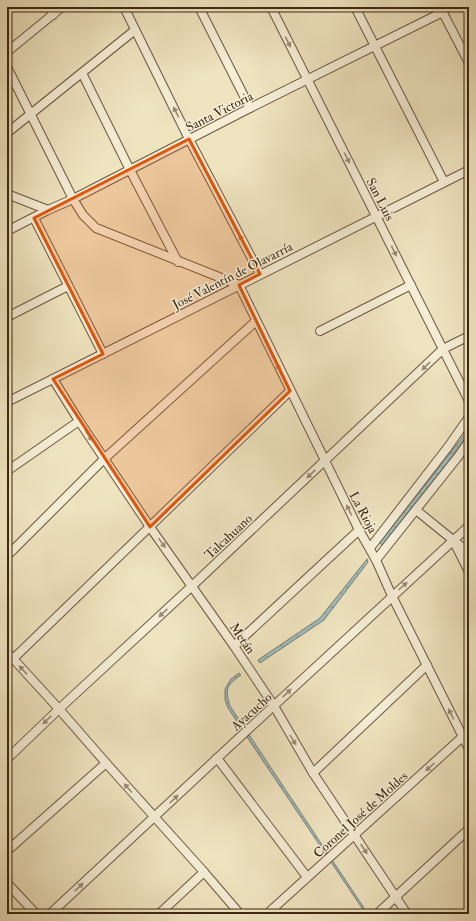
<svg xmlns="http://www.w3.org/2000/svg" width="476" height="921" font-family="'IM FELL Double Pica',serif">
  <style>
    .water { fill: url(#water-waves); stroke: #788078 }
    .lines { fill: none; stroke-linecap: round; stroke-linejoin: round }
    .minor-casing { stroke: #6a563d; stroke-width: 10 }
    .minor { stroke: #f5edd6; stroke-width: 8 }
    .oneway { fill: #998a74 }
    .marked { fill: #df560c; fill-opacity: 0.2; stroke: #df560c; stroke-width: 3; stroke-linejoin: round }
    .labels { text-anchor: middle; stroke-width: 3; stroke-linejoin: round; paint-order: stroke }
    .street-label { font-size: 13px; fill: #3d2711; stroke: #f5edd6 }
  </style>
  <defs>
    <pattern id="water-waves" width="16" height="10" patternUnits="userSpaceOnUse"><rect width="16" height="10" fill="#9fbcbd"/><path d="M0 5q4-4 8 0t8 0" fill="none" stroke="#839998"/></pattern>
  </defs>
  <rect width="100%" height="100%" fill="#efe4c0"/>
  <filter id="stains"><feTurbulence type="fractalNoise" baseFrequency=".005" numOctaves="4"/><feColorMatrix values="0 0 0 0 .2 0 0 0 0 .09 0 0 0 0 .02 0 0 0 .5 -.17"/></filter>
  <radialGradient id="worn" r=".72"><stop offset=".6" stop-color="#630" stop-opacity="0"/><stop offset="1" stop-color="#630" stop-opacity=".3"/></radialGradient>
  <g class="water">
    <path d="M469 429V435L382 546 380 542Z"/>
    <path d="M367 559 368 562 324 620 260 663 258 660 320 618Z"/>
    <path d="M239 673 241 675C226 685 225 690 230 706L368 914H366L253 746 228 708 225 700V689L231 679Z"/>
  </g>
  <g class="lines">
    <defs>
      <g id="minor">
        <path d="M49 7 53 15"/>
        <path d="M124 7 189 139 260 274"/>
        <path d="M199 7 250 108"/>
        <path d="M271 7 469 401"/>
        <path d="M355 7 444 182"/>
        <path d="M440 7 469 63"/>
        <path d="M7 52 62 7"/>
        <path d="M7 67 73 199 83 215 96 228 239 285"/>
        <path d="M82 73 130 170 178 262"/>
        <path d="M7 133 135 30"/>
        <path d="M7 194 48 210"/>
        <path d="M34 218 103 354"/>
        <path d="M7 231 48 210 73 199 250 108 443 12"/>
        <path d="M239 285 359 530 376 560 392 596 469 749"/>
        <path d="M7 317 68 286"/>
        <path d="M320 331 411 285"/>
        <path d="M53 379 79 421 150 527 234 646 274 706 313 773 407 914"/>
        <path d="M7 402 469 170"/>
        <path d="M7 471 79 421"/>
        <path d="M416 510 453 540 469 572"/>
        <path d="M455 542 469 552"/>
        <path d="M370 548 448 447 469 417"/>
        <path d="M7 556 104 459 256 321"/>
        <path d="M376 560 457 458 469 441"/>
        <path d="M234 646 359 530"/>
        <path d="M7 652 59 709 106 763 204 872 240 914"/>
        <path d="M13 659 290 391"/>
        <path d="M217 758 307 877"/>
        <path d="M7 759 59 709 192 586 443 349 469 336"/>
        <path d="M313 773 427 665"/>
        <path d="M7 851 106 763"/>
        <path d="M7 883 36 914"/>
        <path d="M50 914 241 736 469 526"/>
        <path d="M159 914 204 872"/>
        <path d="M267 914 469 731"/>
        <path d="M377 914 469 829"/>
      </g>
    </defs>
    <use href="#minor" class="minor-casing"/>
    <use href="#minor" class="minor"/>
  </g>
  <defs><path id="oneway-solid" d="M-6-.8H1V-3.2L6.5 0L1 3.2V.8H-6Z"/></defs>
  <g class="oneway">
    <use href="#oneway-solid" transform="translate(288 42) rotate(63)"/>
    <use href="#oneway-solid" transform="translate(176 112) rotate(-117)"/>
    <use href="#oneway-solid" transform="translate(347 158) rotate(63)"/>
    <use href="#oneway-solid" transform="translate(242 240) rotate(-118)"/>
    <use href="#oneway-solid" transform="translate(394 251) rotate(64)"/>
    <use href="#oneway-solid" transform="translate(426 366) rotate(136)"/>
    <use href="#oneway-solid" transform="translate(279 369) rotate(-116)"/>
    <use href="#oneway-solid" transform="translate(89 436) rotate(56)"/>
    <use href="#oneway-solid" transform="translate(311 474) rotate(137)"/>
    <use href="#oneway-solid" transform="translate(349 510) rotate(-116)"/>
    <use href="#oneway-solid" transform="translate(162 543) rotate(55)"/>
    <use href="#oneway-solid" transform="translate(403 586) rotate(-42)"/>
    <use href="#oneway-solid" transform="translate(163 613) rotate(137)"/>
    <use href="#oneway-solid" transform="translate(23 670) rotate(-133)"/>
    <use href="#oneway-solid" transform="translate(287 693) rotate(-43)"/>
    <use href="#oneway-solid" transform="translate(451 714) rotate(-117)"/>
    <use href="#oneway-solid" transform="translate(47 720) rotate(136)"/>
    <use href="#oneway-solid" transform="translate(293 740) rotate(59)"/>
    <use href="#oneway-solid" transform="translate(430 767) rotate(138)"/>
    <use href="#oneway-solid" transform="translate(128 788) rotate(-132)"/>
    <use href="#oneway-solid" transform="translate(174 799) rotate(-43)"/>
    <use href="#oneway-solid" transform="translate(364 849) rotate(57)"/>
    <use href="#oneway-solid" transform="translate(79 887) rotate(-43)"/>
  </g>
  <path class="marked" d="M189 139 260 274 239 285 290 391 150 527 53 379 103 354 34 218Z"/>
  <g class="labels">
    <g class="street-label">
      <text transform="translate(219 111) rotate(-27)" y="5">Santa Victoria</text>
      <text transform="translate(381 199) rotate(63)" y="5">San Luis</text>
      <text transform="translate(232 275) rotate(-27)" y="5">José Valentín de Olavarría</text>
      <text transform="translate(364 512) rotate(62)" y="5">La Rioja</text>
      <text transform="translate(228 536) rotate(-43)" y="5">Talcahuano</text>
      <text transform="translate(243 638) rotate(56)" y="5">Metán</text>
      <text transform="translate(251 711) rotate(-42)" y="5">Ayacucho</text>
      <text transform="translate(360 814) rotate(-42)" y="5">Coronel José de Moldes</text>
    </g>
  </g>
  <rect width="476" height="921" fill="none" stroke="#efe4c0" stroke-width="24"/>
  <rect x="8" y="8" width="460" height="905" fill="none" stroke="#3d2711" stroke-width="2"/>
  <rect x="12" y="12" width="452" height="897" fill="none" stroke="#3d2711"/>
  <rect width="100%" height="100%" filter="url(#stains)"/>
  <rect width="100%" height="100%" fill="url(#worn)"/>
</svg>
